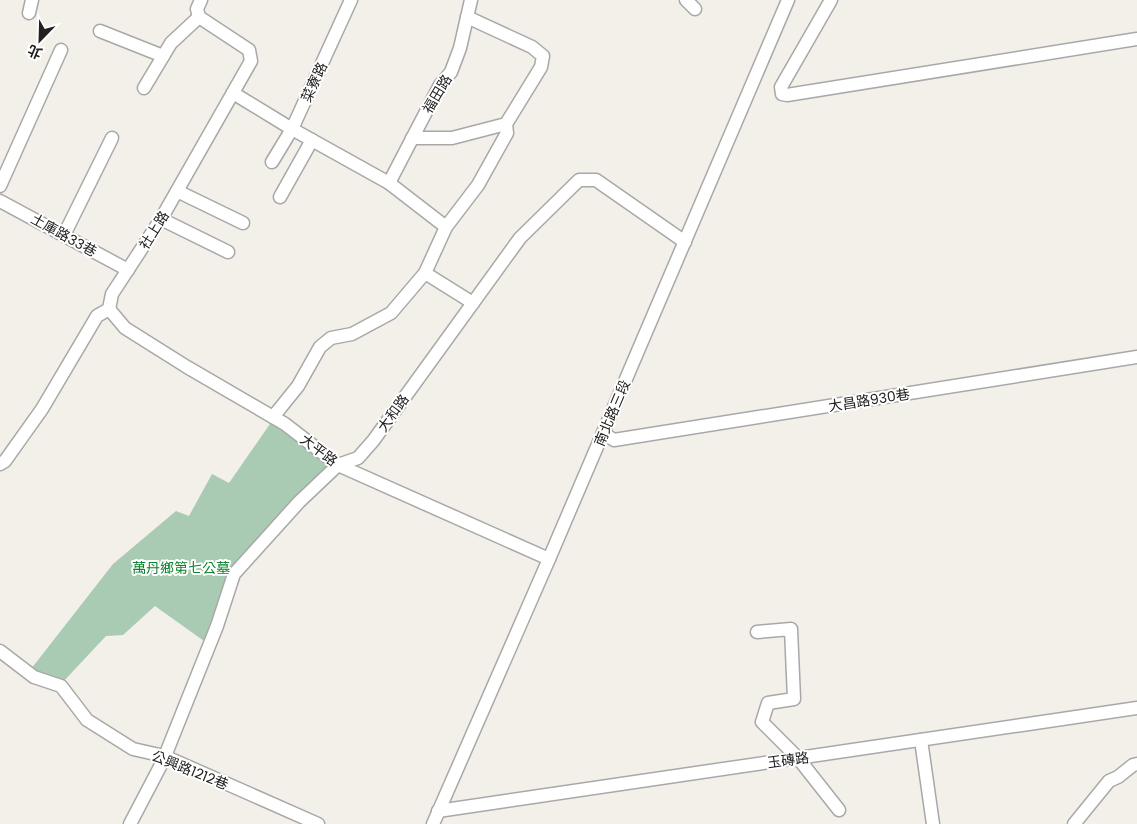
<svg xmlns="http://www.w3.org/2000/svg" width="1137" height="824" font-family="Poppins,'Noto Sans TC',sans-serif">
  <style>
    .cemetery { fill: #a9cbb4 }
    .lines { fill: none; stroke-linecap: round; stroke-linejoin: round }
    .minor-casing { stroke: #a8a8a8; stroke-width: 15 }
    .minor { stroke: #fff; stroke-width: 12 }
    .labels { text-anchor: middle; stroke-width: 4; stroke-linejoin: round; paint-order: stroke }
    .street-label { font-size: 14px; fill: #212121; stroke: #fff }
    .park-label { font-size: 14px; fill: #0b842c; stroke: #fff }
  </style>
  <rect width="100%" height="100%" fill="#f2f0e8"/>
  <path class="cemetery" d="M272 421 330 466 274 520 230 571 204 641 155 606 123 635 106 636 62 683 31 669 113 564 176 511 189 516 212 474 229 483Z"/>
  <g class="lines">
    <defs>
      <g id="minor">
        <path d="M686 0 695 9"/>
        <path d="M831 0 781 87 782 94 787 95 1137 39"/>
        <path d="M29 13 32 0"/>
        <path d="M100 31 163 56"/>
        <path d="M144 88 171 43 199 17"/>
        <path d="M233 93 292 129 389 183 446 227"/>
        <path d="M412 138H452L506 124 541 67 543 56 532 47 467 17"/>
        <path d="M272 162 292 129 351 0"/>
        <path d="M389 183 440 85 451 72 460 48 471 0"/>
        <path d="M0 186 61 50"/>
        <path d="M177 191 243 223"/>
        <path d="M280 197 312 140"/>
        <path d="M0 201 128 270"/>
        <path d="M161 219 228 252"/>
        <path d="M64 235 112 138"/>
        <path d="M425 273 473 303"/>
        <path d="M109 309 125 328 187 367 285 424 338 465 549 559"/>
        <path d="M273 417 298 386 320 347 331 338 352 334 391 313 425 273 446 227 478 185 507 133 506 124"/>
        <path d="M603 433 614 440 1137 357"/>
        <path d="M0 464 5 461 42 409 97 316 109 309 112 294 161 219 251 61 249 50 199 17 197 9 201 0"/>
        <path d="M757 632 791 629 794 699 768 703 762 722 798 758 839 810"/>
        <path d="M0 651 34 677 61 686 87 720 133 749 164 756 318 824"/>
        <path d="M921 740 933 824"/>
        <path d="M438 811 1137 708"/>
        <path d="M130 824 163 761 217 626 234 574 299 502 338 465 358 458 373 441 520 238 579 180H596L685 242"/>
        <path d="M433 824 549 559 788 0"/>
        <path d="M1074 824 1109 781 1118 777 1133 765 1137 764"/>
      </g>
    </defs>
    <use href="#minor" class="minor-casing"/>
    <use href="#minor" class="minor"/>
  </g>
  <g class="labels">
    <g class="street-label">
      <text transform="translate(314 82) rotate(-65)" y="5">菜寮路</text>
      <text transform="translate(437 94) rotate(-59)" y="5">福田路</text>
      <text transform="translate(154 230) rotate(-58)" y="5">社上路</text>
      <text transform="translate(64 235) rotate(29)" y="5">土庫路33巷</text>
      <text transform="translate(869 400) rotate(-9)" y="5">大昌路930巷</text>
      <text transform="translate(393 413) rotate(-54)" y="5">大和路</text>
      <text transform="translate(612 413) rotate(-67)" y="5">南北路三段</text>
      <text transform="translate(319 450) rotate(37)" y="5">大平路</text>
      <text transform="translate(788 760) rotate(-8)" y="5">玉磚路</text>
      <text transform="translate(190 770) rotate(22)" y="5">公興路1212巷</text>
    </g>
    <g class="park-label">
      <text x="181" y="573">萬丹鄉第七公墓</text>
    </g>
  </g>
  <g transform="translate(40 40) rotate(203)" stroke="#ffffff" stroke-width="4" paint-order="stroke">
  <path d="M0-4L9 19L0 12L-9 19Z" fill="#212121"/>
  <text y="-8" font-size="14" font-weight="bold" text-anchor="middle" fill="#212121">北</text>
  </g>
</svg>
